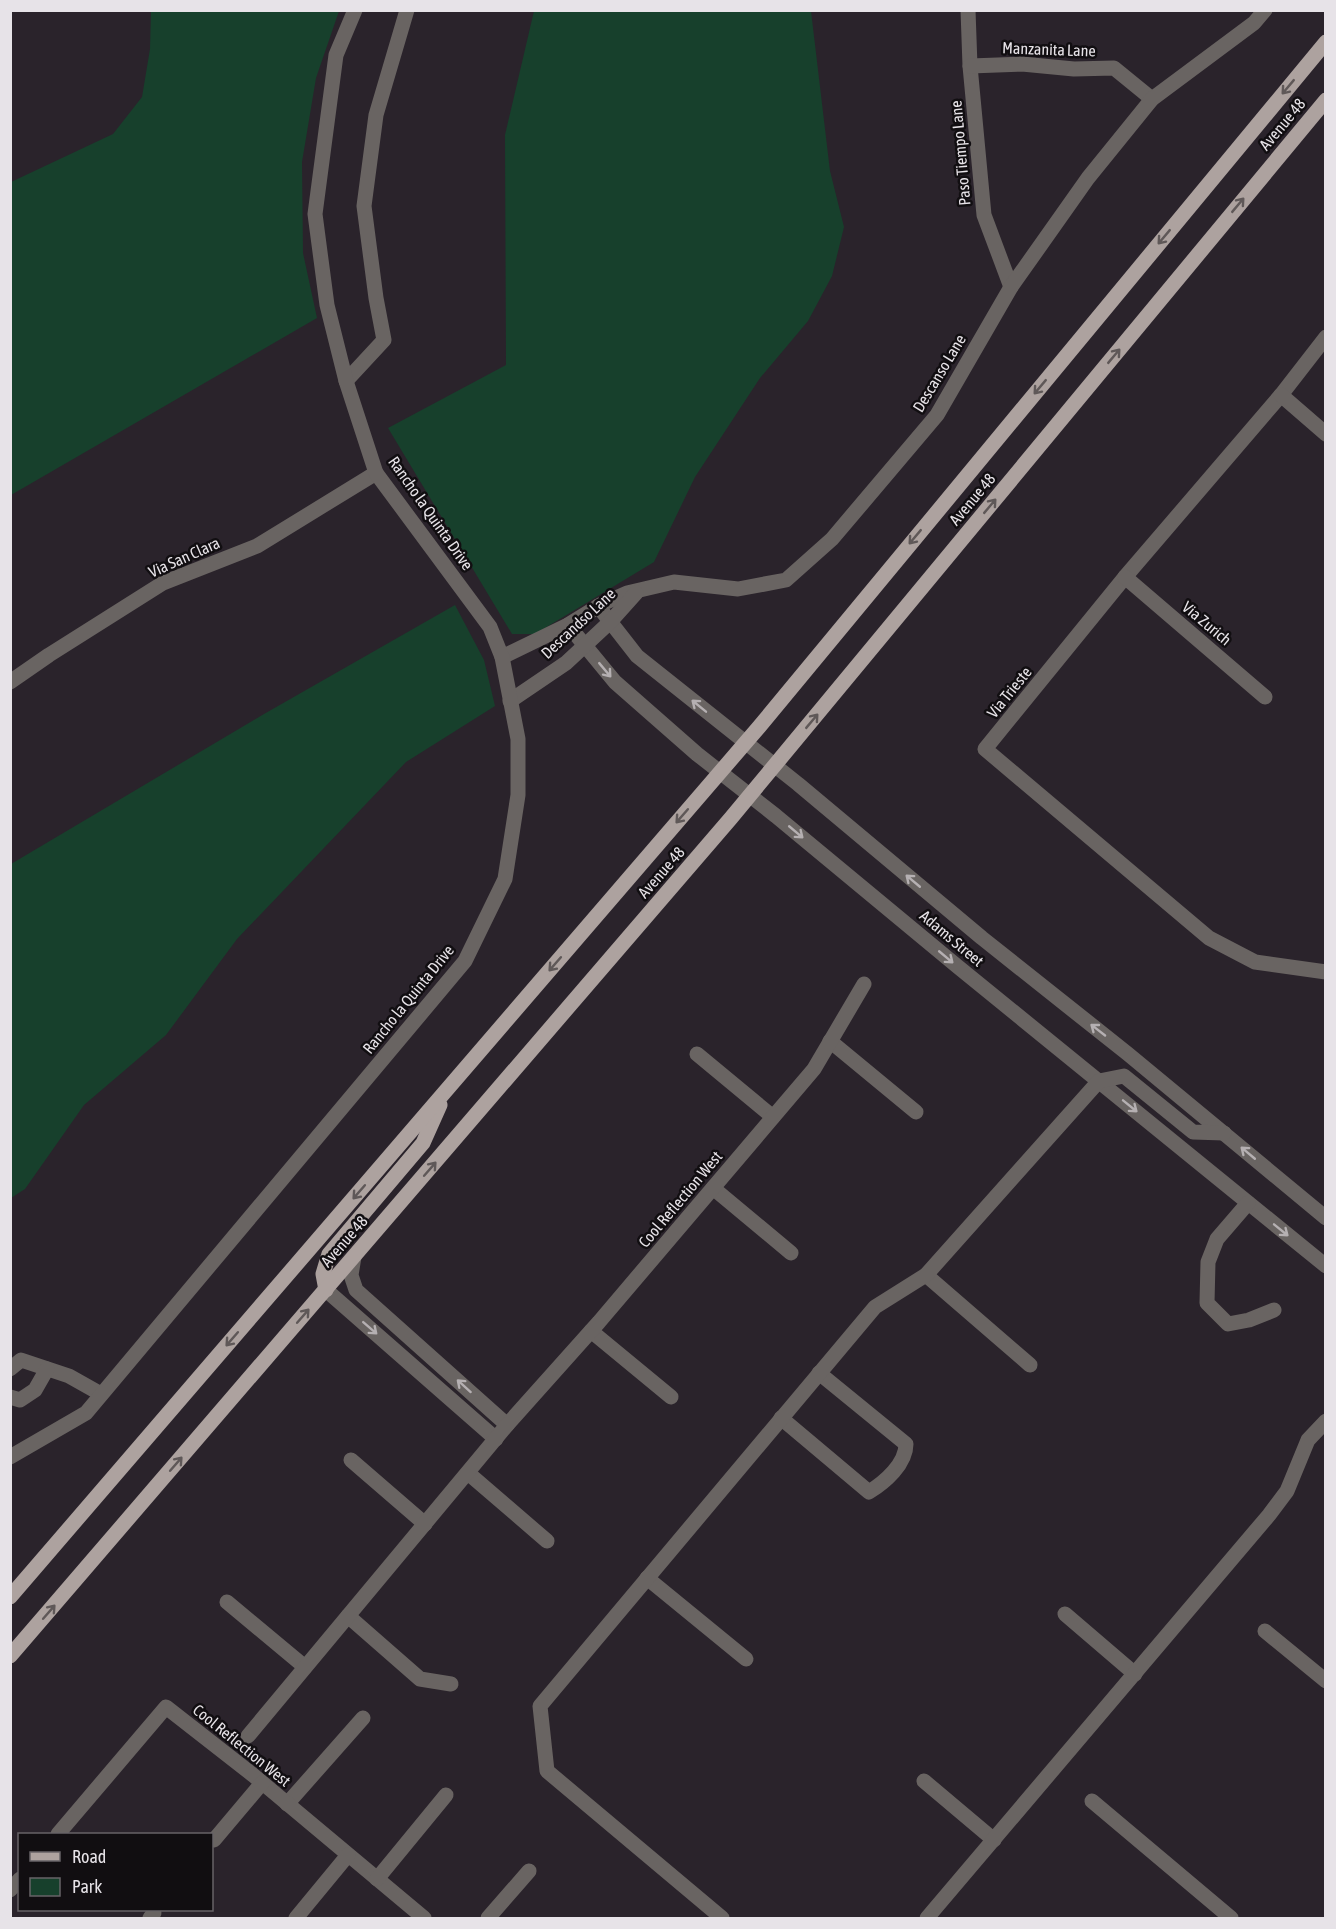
<svg xmlns="http://www.w3.org/2000/svg" width="1336" height="1929" font-family="'Asap Condensed',sans-serif">
  <style>
    .green { fill: #17402c }
    .lines { fill: none; stroke-linecap: round; stroke-linejoin: round }
    .minor { stroke: #696462; stroke-width: 15 }
    .major { stroke: #ada29f; stroke-width: 15 }
    .oneway { stroke: #5f5858 }
    .oneway2 { stroke: #b5b0b2 }
    .labels { text-anchor: middle; stroke-width: 5; stroke-linejoin: round; paint-order: stroke }
    .street-label { font-size: 16px; fill: #e7e3e8; stroke: #110e11 }
  </style>
  <rect width="100%" height="100%" fill="#2a232b"/>
  <g class="green">
    <path d="M151 11H339L316 78 302 162 303 253 317 318 11 495V182L113 134 142 97 150 49Z"/>
    <path d="M534 11H811L830 171 844 227 832 276 808 321 760 378 695 477 654 562 535 634H512L388 428 506 365 505 135Z"/>
    <path d="M455 605 484 660 495 706 406 762 237 939 166 1035 84 1105 25 1189 11 1198V864L264 714Z"/>
  </g>
  <g class="lines">
    <g class="minor">
      <path d="M968 10 970 66 984 215 1011 287"/>
      <path d="M970 66 1022 64 1074 69 1114 68 1152 99"/>
      <path d="M1326 337 1281 395 1125 577 985 749 1209 938 1255 962 1326 972"/>
      <path d="M346 381 384 340 376 298 364 206 376 115 407 10"/>
      <path d="M1281 395 1326 434"/>
      <path d="M1125 577 1265 697"/>
      <path d="M598 606 637 656 798 784 982 938 1128 1054 1326 1218"/>
      <path d="M568 625 615 682 697 754 776 816 957 966 1326 1266"/>
      <path d="M502 657 568 625 602 604 627 593 674 582 738 589 786 580 832 539 937 415 1011 287 1088 178 1152 99 1254 23 1265 10"/>
      <path d="M10 682 49 655 163 583 257 546 376 473"/>
      <path d="M510 701 566 663 610 622 636 593"/>
      <path d="M830 1041 916 1112"/>
      <path d="M697 1054 773 1117"/>
      <path d="M713 1188 791 1253"/>
      <path d="M1248 1203 1217 1239 1208 1262 1207 1303 1228 1324 1249 1320 1274 1310"/>
      <path d="M354 1257 351 1275 356 1290 507 1425"/>
      <path d="M926 1275 1030 1365"/>
      <path d="M326 1290 496 1439"/>
      <path d="M591 1331 671 1397"/>
      <path d="M10 1369 21 1360 69 1376 101 1394"/>
      <path d="M10 1397 20 1400 35 1390 47 1369"/>
      <path d="M781 1418 869 1492C885 1482 906 1464 906 1444L819 1373"/>
      <path d="M10 1457 86 1413 465 961 505 879 518 795V739L502 657 490 627 376 473 346 381 327 305 315 214 336 55 355 10"/>
      <path d="M351 1460 425 1524"/>
      <path d="M468 1473 547 1541"/>
      <path d="M647 1578 746 1659"/>
      <path d="M227 1602 305 1667"/>
      <path d="M1065 1614 1135 1674"/>
      <path d="M348 1616 420 1679 451 1684"/>
      <path d="M1265 1631 1326 1681"/>
      <path d="M248 1736 507 1425 599 1322 814 1069 864 984"/>
      <path d="M924 1781 994 1840"/>
      <path d="M1092 1801 1231 1918"/>
      <path d="M287 1804 363 1718"/>
      <path d="M58 1834 166 1707 253 1775 424 1918"/>
      <path d="M214 1840 262 1783"/>
      <path d="M377 1879 446 1795"/>
      <path d="M10 1890 20 1879"/>
      <path d="M150 1918 154 1913"/>
      <path d="M296 1918 348 1855"/>
      <path d="M488 1918 529 1871"/>
      <path d="M722 1918 547 1771 540 1706 875 1307 926 1275 1099 1081 1124 1076 1193 1132 1224 1133"/>
      <path d="M927 1918 1269 1515 1287 1491 1308 1440 1326 1421"/>
    </g>
    <g class="major">
      <path d="M326 1290 323 1274 329 1254 423 1143 440 1105"/>
      <path d="M10 1597 759 727 1326 42"/>
      <path d="M10 1656 731 818 1326 100"/>
    </g>
  </g>
  <defs><path id="oneway-shaft" d="M-6 0H5M1.5-3L5.5 0L1.5 3" fill="none" stroke-width="1.6" stroke-linecap="round" stroke-linejoin="round" transform="scale(1.5)"/></defs>
  <g class="oneway">
    <use href="#oneway-shaft" transform="translate(1288 87) rotate(130)"/>
    <use href="#oneway-shaft" transform="translate(1238 205) rotate(-50)"/>
    <use href="#oneway-shaft" transform="translate(1164 237) rotate(130)"/>
    <use href="#oneway-shaft" transform="translate(1114 356) rotate(-50)"/>
    <use href="#oneway-shaft" transform="translate(1040 387) rotate(130)"/>
    <use href="#oneway-shaft" transform="translate(990 506) rotate(-50)"/>
    <use href="#oneway-shaft" transform="translate(915 537) rotate(130)"/>
    <use href="#oneway-shaft" transform="translate(812 721) rotate(-50)"/>
    <use href="#oneway-shaft" transform="translate(682 816) rotate(131)"/>
    <use href="#oneway-shaft" transform="translate(555 964) rotate(131)"/>
    <use href="#oneway-shaft" transform="translate(430 1169) rotate(-49)"/>
    <use href="#oneway-shaft" transform="translate(359 1192) rotate(131)"/>
    <use href="#oneway-shaft" transform="translate(303 1316) rotate(-49)"/>
    <use href="#oneway-shaft" transform="translate(232 1339) rotate(131)"/>
    <use href="#oneway-shaft" transform="translate(176 1464) rotate(-49)"/>
    <use href="#oneway-shaft" transform="translate(49 1612) rotate(-49)"/>
  </g>
  <g class="oneway2">
    <use href="#oneway-shaft" transform="translate(605 670) rotate(50)"/>
    <use href="#oneway-shaft" transform="translate(699 706) rotate(-141)"/>
    <use href="#oneway-shaft" transform="translate(796 832) rotate(40)"/>
    <use href="#oneway-shaft" transform="translate(913 881) rotate(-140)"/>
    <use href="#oneway-shaft" transform="translate(946 957) rotate(40)"/>
    <use href="#oneway-shaft" transform="translate(1098 1030) rotate(-142)"/>
    <use href="#oneway-shaft" transform="translate(1130 1106) rotate(39)"/>
    <use href="#oneway-shaft" transform="translate(1248 1153) rotate(-140)"/>
    <use href="#oneway-shaft" transform="translate(1281 1230) rotate(39)"/>
    <use href="#oneway-shaft" transform="translate(370 1328) rotate(41)"/>
    <use href="#oneway-shaft" transform="translate(464 1386) rotate(-138)"/>
  </g>
  <g class="labels">
    <g class="street-label">
      <text transform="translate(1049 49) rotate(2)" y="6">Manzanita Lane</text>
      <text transform="translate(1282 124) rotate(-50)" y="6">Avenue 48</text>
      <text transform="translate(960 153) rotate(-95)" y="6">Paso Tiempo Lane</text>
      <text transform="translate(939 373) rotate(-59)" y="6">Descanso Lane</text>
      <text transform="translate(972 499) rotate(-50)" y="6">Avenue 48</text>
      <text transform="translate(431 513) rotate(55)" y="6">Rancho la Quinta Drive</text>
      <text transform="translate(184 557) rotate(-24)" y="6">Via San Clara</text>
      <text transform="translate(578 623) rotate(-43)" y="6">Descandso Lane</text>
      <text transform="translate(1207 623) rotate(40)" y="6">Via Zurich</text>
      <text transform="translate(1009 692) rotate(-51)" y="6">Via Trieste</text>
      <text transform="translate(661 872) rotate(-49)" y="6">Avenue 48</text>
      <text transform="translate(952 938) rotate(40)" y="6">Adams Street</text>
      <text transform="translate(408 999) rotate(-51)" y="6">Rancho la Quinta Drive</text>
      <text transform="translate(680 1199) rotate(-50)" y="6">Cool Reflection West</text>
      <text transform="translate(344 1241) rotate(-49)" y="6">Avenue 48</text>
      <text transform="translate(242 1745) rotate(39)" y="6">Cool Reflection West</text>
    </g>
  </g>
  <rect width="1336" height="1929" fill="none" stroke="#e7e3e8" stroke-width="24"/>
  <rect x="18" y="1833" width="195" height="78" fill="#110e11" stroke="#676367" stroke-width="1.5"/>
  <rect x="30" y="1852" width="30" height="9" fill="#ada29f" stroke="#676367" stroke-width="1.5"/>
  <text x="72" y="1863" font-size="18" fill="#e7e3e8">Road</text>
  <rect x="30" y="1878" width="30" height="18" fill="#17402c" stroke="#676367" stroke-width="1.5"/>
  <text x="72" y="1893" font-size="18" fill="#e7e3e8">Park</text>
</svg>
